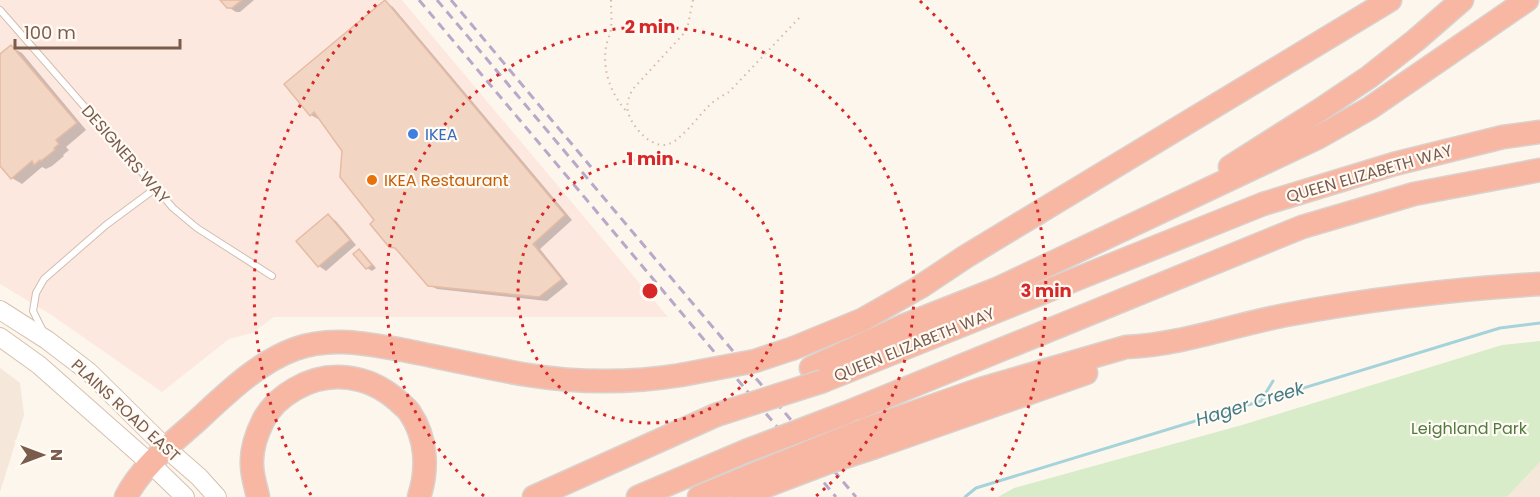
<svg xmlns="http://www.w3.org/2000/svg" width="1540" height="497" font-family="Poppins,sans-serif">
  <style>
    .residential { fill: #f5e8da }
    .commercial { fill: #fde8e0 }
    .green { fill: #d8ecc9 }
    .shadow { fill: #0003 }
    .lines { fill: none; stroke-linecap: round; stroke-linejoin: round }
    .stream { stroke: #a5d3da; stroke-width: 3 }
    .building { fill: #f3d5c3; stroke: #e6bba3; stroke-width: 1.5 }
    .lane-casing { stroke: #d1beb0; stroke-width: 8 }
    .secondary-casing { stroke: #d6c0b0; stroke-width: 20 }
    .highway-casing { stroke: #dad1cd; stroke-width: 25 }
    .path { stroke: #d9b8a5; stroke-width: 2; stroke-dasharray: 1.5 4.5; stroke-linecap: butt }
    .lane { stroke: #fff; stroke-width: 6 }
    .secondary { stroke: #fff; stroke-width: 18 }
    .highway { stroke: #f7b7a3; stroke-width: 22 }
    .rail { stroke: #b9a8c9; stroke-width: 3; stroke-dasharray: 9 6; stroke-linecap: butt }
    .highway-bridge-casing { stroke: #dad1cd; stroke-width: 25; stroke-linecap: butt }
    .highway-bridge { stroke: #f7b7a3; stroke-width: 22 }
    .ring { fill: none; stroke: #d62828; stroke-width: 3; stroke-dasharray: 3 6 }
    .shop-dot { fill: #3f7fe0; stroke: #fffaf3; stroke-width: 2 }
    .food-dot { fill: #e8710a; stroke: #fffaf3; stroke-width: 2 }
    .labels { text-anchor: middle; stroke-width: 4.5; stroke-linejoin: round; paint-order: stroke }
    .shop-label { font-size: 16px; fill: #366cbe; stroke: #fffaf3; text-anchor: start }
    .street-label { font-size: 16px; fill: #7a5c4d; stroke: #fffaf3 }
    .food-label { font-size: 16px; fill: #c56008; stroke: #fffaf3; text-anchor: start }
    .park-label { font-size: 16px; fill: #537a41; stroke: #fffaf3 }
    .water-label { font-size: 18px; font-style: italic; fill: #437c86; stroke: #fffaf3 }
    .centre { fill: #d62828; stroke: #fffaf3; stroke-width: 3 }
    .ring-label { font-size: 18px; text-anchor: middle; font-weight: bold; fill: #d62828; stroke: #fffaf3; stroke-width: 4.5; stroke-linejoin: round; paint-order: stroke }
  </style>
  <rect width="100%" height="100%" fill="#fdf6ec"/>
  <g class="residential">
    <path d="M0 368 20 383 24 415 0 492Z"/>
    <path d="M1540 462V497H1507Z"/>
  </g>
  <path class="commercial" d="M0 0H402L668 317H274L252 333 229 339 162 392 50 314 0 284Z"/>
  <path class="green" d="M1540 341V462L1507 497H998L1014 488 1242 425 1502 345Z"/>
  <g class="shadow">
    <path d="M222 0H254L240 12H236L228 7Z"/>
    <path d="M385 2 393 7 572 220 540 249 568 284 547 301 437 289 429 285 393 246V248L390 246 344 151 320 118 318 119 311 115Z"/>
    <path d="M11 47 22 53 86 130 66 147 69 150 63 155 64 156 52 166 46 169 42 167 22 184 12 178 0 164V56Z"/>
    <path d="M328 216 336 221 356 245 326 271 319 266Z"/>
    <path d="M359 251 364 254 376 268 372 271 367 268Z"/>
  </g>
  <g class="lines">
    <g class="stream">
      <path d="M1262 399 1273 381"/>
      <path d="M965 497 976 488 1500 328 1540 323"/>
    </g>
  </g>
  <g class="building">
    <path d="M220 0H242L232 8H227Z"/>
    <path d="M385 0 565 215 533 244 562 279 539 297 428 286 395 248 389 247 370 224 374 220 340 177 342 151 314 112 310 116 284 84Z"/>
    <path d="M11 45 77 123 56 140 59 144 54 148 55 150 41 161 40 160 34 165 32 161 11 179 0 166V54Z"/>
    <path d="M328 214 350 240 318 267 296 241Z"/>
    <path d="M359 249 372 265 366 269 353 254Z"/>
  </g>
  <g class="lines">
    <defs>
      <g id="lane">
        <path d="M0 10 173 208 197 228 272 276"/>
        <path d="M43 331 33 311 36 293 44 279 106 225 156 188"/>
      </g>
      <g id="secondary">
        <path d="M0 310 47 340 89 372 167 449 199 477 217 497"/>
        <path d="M0 337 39 365 151 464 185 497"/>
      </g>
      <g id="highway">
        <path d="M1230 167 1320 110 1369 77 1416 40 1462 0"/>
        <path d="M794 348 862 320 920 287 965 257 1390 0"/>
        <path d="M811 368 903 326 997 289 1319 137 1370 108 1527 0"/>
        <path d="M823 381 1263 204 1394 164 1503 137 1540 132"/>
        <path d="M846 413 1302 227 1414 194 1540 170"/>
        <path d="M864 430 981 389 1126 347C1180 345 1233 325 1286 315 1370 299 1455 289 1540 284"/>
        <path d="M875 447 1086 373"/>
        <path d="M126 497C142 465 175 441 200 418 228 392 259 362 295 349 331 336 366 344 403 350 444 358 486 368 528 375 578 383 631 383 681 375"/>
        <path d="M258 497C256 487 252 476 252 465 251 449 256 435 263 421 270 407 281 397 295 389 329 369 368 375 397 400 401 404 407 408 410 413 427 438 428 470 419 497"/>
        <path d="M534 497 716 415"/>
        <path d="M638 497 746 451"/>
        <path d="M699 497 762 471"/>
        <path d="M741 497 771 484"/>
      </g>
    </defs>
    <use href="#lane" class="lane-casing"/>
    <use href="#secondary" class="secondary-casing"/>
    <use href="#highway" class="highway-casing"/>
    <g class="path">
      <path d="M611 0C611 9 612 19 611 29 610 35 607 41 606 47 602 72 612 96 628 113"/>
      <path d="M693 0 687 30 632 90C629 97 626 104 628 112 632 127 652 150 669 144 684 138 700 113 713 102 718 98 724 95 729 92L801 16"/>
    </g>
    <use href="#lane" class="lane"/>
    <use href="#secondary" class="secondary"/>
    <use href="#highway" class="highway"/>
    <g class="rail">
      <path d="M419 0 836 497"/>
      <path d="M437 0 856 497"/>
      <path d="M451 0 591 167"/>
    </g>
    <defs>
      <g id="highway-bridge">
        <path d="M681 375 755 361 794 348"/>
        <path d="M716 415 823 381"/>
        <path d="M746 451 846 413"/>
        <path d="M762 471 864 430"/>
        <path d="M771 484 829 462 875 447"/>
      </g>
    </defs>
    <use href="#highway-bridge" class="highway-bridge-casing"/>
    <use href="#highway-bridge" class="highway-bridge"/>
  </g>
  <g class="ring">
    <circle cx="650" cy="291" r="132"/>
    <path d="M484 496A264 264 0 1 1 816 496"/>
    <path d="M311 495A396 396 0 0 1 380 1M920 1A396 396 0 0 1 989 495"/>
  </g>
  <circle class="shop-dot" cx="413" cy="134" r="6"/>
  <circle class="food-dot" cx="372" cy="180" r="6"/>
  <g class="labels">
    <g class="shop-label">
      <text x="425" y="140">IKEA</text>
    </g>
    <g class="street-label">
      <text transform="translate(126 154) rotate(49)" y="6">DESIGNERS WAY</text>
      <text transform="translate(1369 173) rotate(-16)" y="6">QUEEN ELIZABETH WAY</text>
      <text transform="translate(914 344) rotate(-22)" y="6">QUEEN ELIZABETH WAY</text>
      <text transform="translate(126 410) rotate(43)" y="6">PLAINS ROAD EAST</text>
    </g>
    <g class="food-label">
      <text x="384" y="186">IKEA Restaurant</text>
    </g>
    <g class="park-label">
      <text x="1469" y="434">Leighland Park</text>
    </g>
    <g class="water-label">
      <text transform="translate(1250 404) rotate(-17)" y="6">Hager Creek</text>
    </g>
  </g>
  <circle cx="650" cy="291" r="9" class="centre"/>
  <g class="ring-label">
    <text x="650" y="33">2 min</text>
    <text x="650" y="165">1 min</text>
    <text x="1046" y="297">3 min</text>
  </g>
  <g transform="translate(42 455) rotate(90)" stroke="#fffaf3" stroke-width="4.5" paint-order="stroke">
  <path d="M0-4.5L10 22L0 15L-10 22Z" fill="#7a5c4d"/>
  <text y="-9" font-size="16" font-weight="bold" text-anchor="middle" fill="#7a5c4d">N</text>
  </g>
  <path d="M15 39v9h165v-9" fill="none" stroke="#7a5c4d" stroke-width="3"/>
  <text x="24" y="39" font-size="18" fill="#7a5c4d" stroke="#fffaf3" stroke-width="4.5" paint-order="stroke">100 m</text>
</svg>
